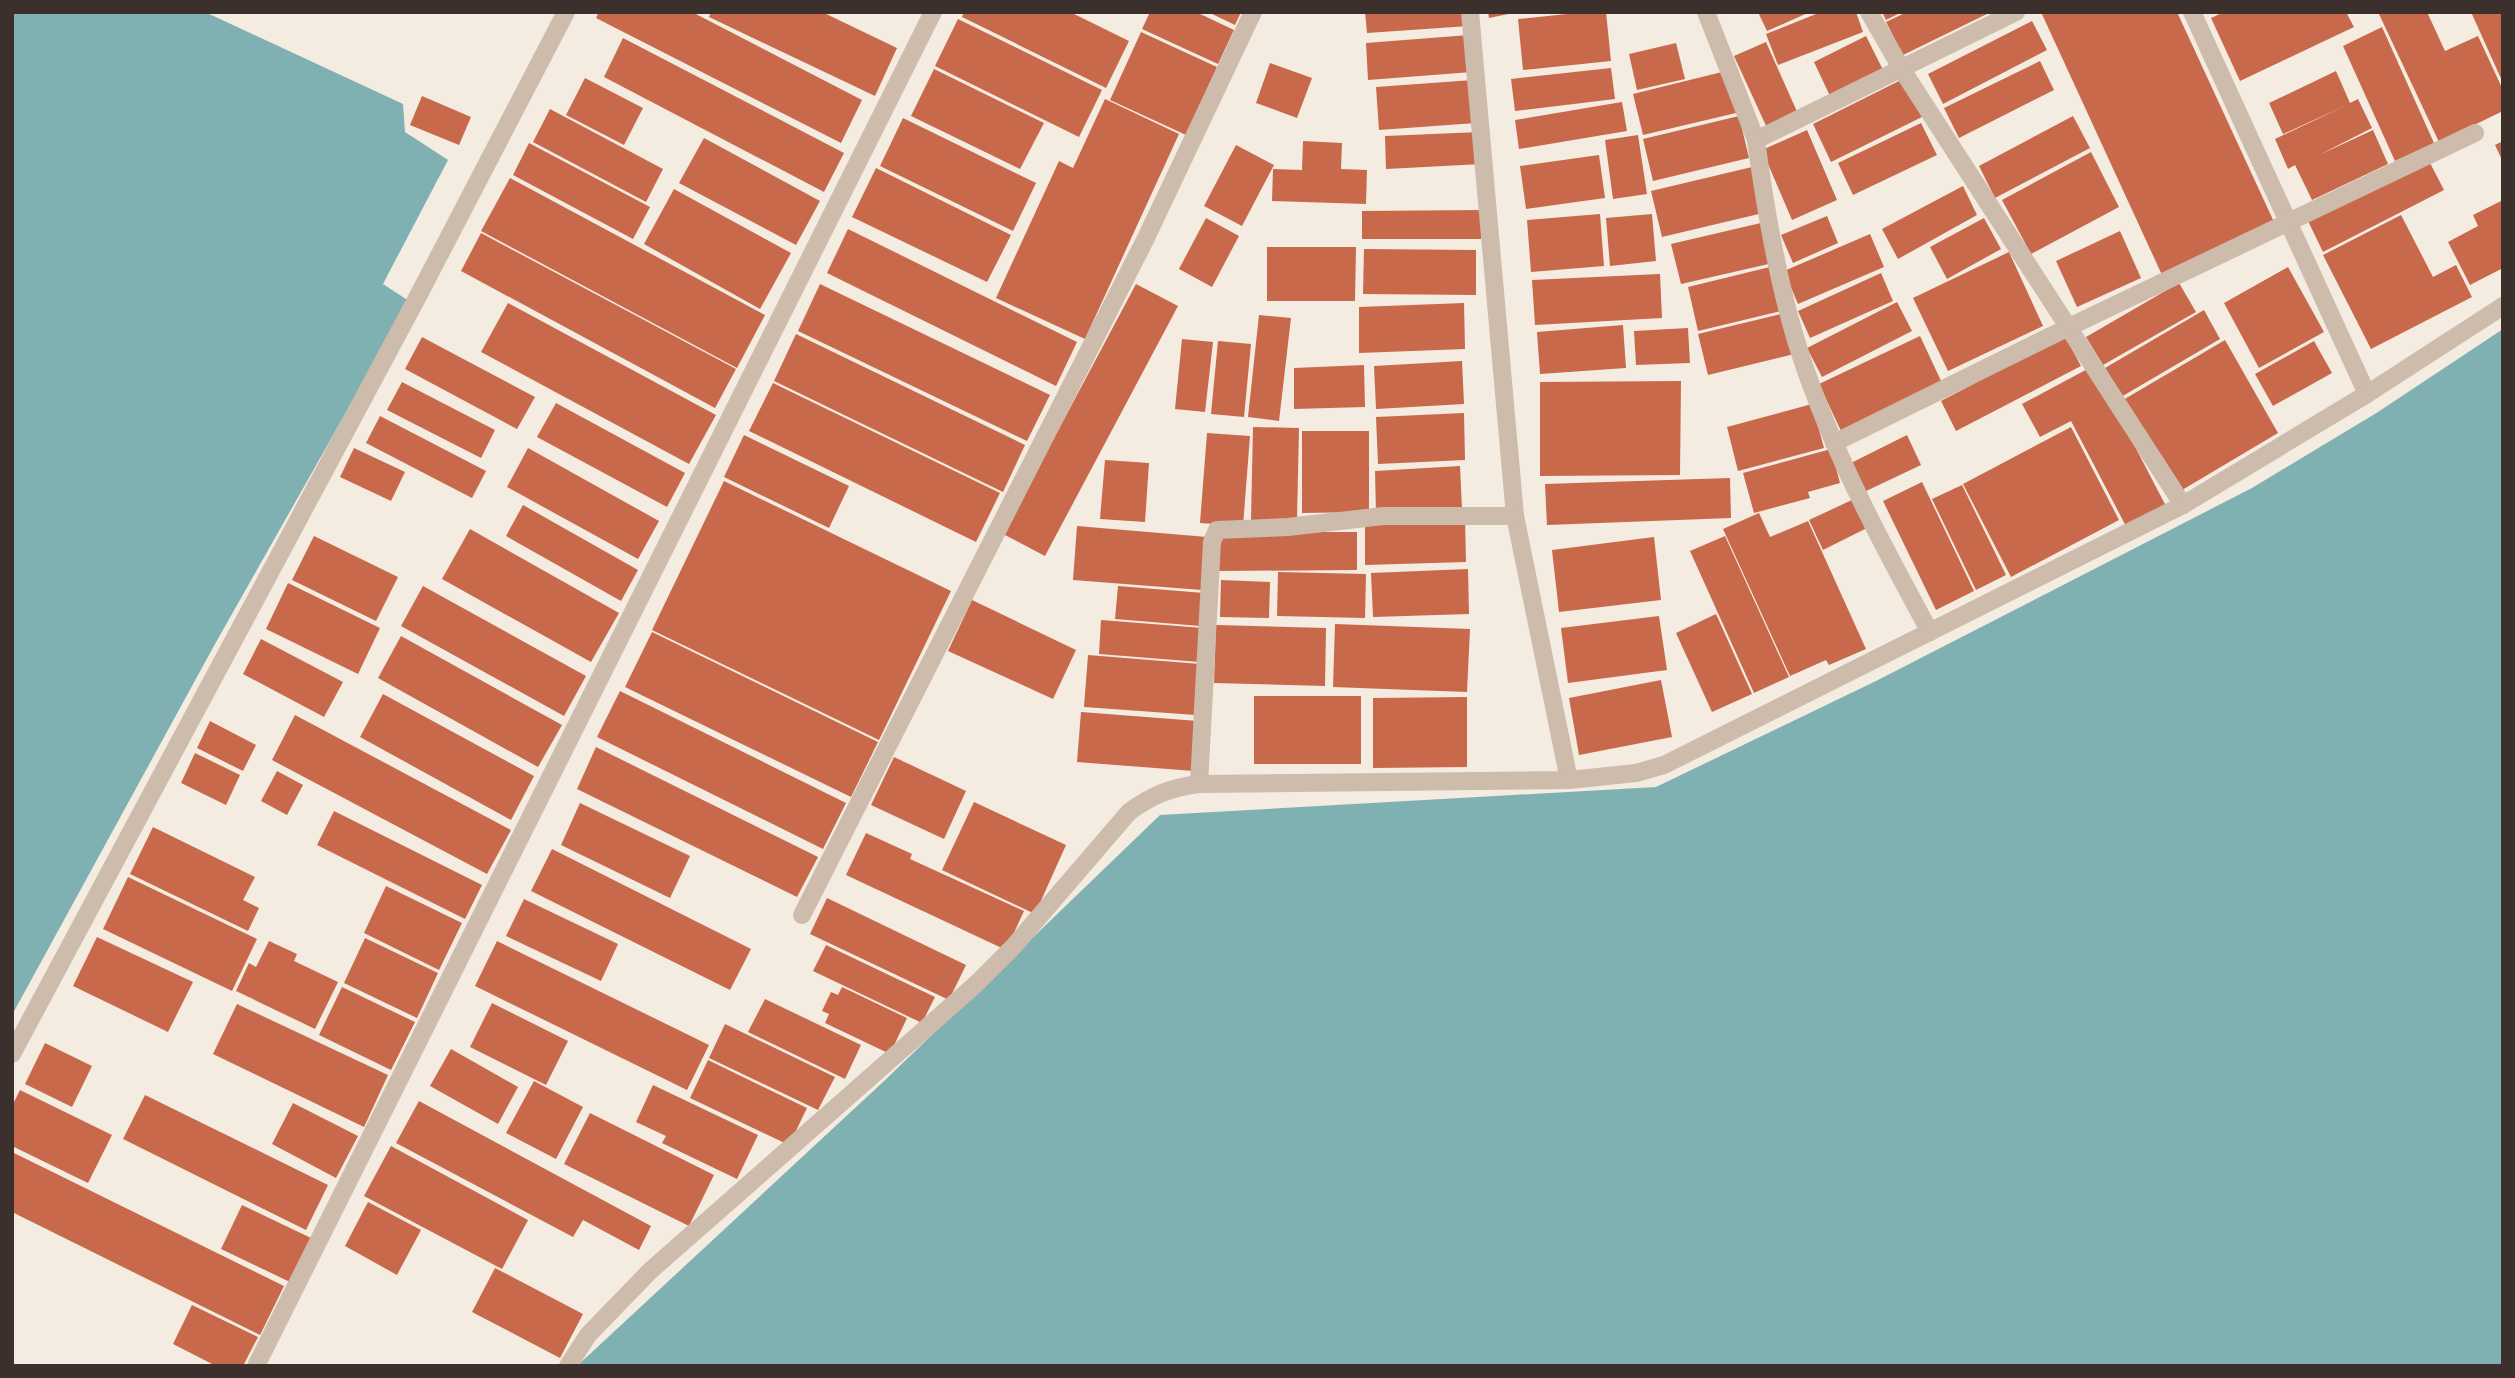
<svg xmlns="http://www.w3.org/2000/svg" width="2515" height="1378" font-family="'Titillium Web',sans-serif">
<rect width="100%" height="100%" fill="#f4ebe1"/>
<g fill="#7fb0b2">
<polygon points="12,12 205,12 403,104 405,132 448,160 383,284 409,301 215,644 12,1015"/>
<polygon points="2503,329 2503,1366 577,1366 882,1083 1160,815 1656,787 1876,681 2252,488 2378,412"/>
</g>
<g fill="#c8694b">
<polygon points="599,12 692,12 862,100 841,143 596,18"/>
<polygon points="711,12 822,12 897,48 875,96 709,17"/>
<polygon points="964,12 1070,12 1129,41 1106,88 962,17"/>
<polygon points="1150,12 1196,12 1234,30 1218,64 1142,29"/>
<polygon points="1208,12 1241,12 1235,25"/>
<polygon points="1365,12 1468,12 1469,26 1367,33"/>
<polygon points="1488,12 1513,12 1513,13 1489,18"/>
<polygon points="1586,12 1606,12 1611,61 1523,70 1518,19"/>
<polygon points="1758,12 1810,12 1767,31"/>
<polygon points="1821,12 1856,12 1863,32 1778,65 1766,34"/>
<polygon points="1882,12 1902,12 1886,20"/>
<polygon points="1907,12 1991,12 1903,55 1886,22"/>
<polygon points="2041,12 2177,12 2274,222 2162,275"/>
<polygon points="2224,12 2346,12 2354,27 2240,81 2211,18"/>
<polygon points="2381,12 2427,12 2445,51 2478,36 2503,90 2503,111 2439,142 2379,14"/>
<polygon points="2471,12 2503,12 2503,83"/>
<polygon points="958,19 1102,90 1079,137 935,66"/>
<polygon points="2032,21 2047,50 1943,104 1928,74"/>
<polygon points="2382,27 2434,143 2395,161 2343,46"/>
<polygon points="1141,32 1217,67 1186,135 1110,100"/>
<polygon points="1469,35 1472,72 1368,80 1366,43"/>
<polygon points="1866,36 1883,70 1830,96 1814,62"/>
<polygon points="623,38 844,153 824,192 604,77"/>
<polygon points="1766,42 1799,116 1768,130 1734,56"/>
<polygon points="1676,43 1685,79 1637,90 1629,54"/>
<polygon points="2040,61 2054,90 1959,138 1944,108"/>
<polygon points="1270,63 1312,78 1297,118 1256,103"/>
<polygon points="1611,68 1615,99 1515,111 1511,79"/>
<polygon points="934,69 1044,123 1020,169 911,116"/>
<polygon points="1726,71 1736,113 1643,135 1633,94"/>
<polygon points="2336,71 2350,103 2358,99 2372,128 2319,155 2373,130 2388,164 2312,200 2295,165 2288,169 2275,139 2347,105 2283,134 2269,103"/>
<polygon points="585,78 643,108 624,145 566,115"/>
<polygon points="1903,79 1922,117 1831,162 1813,124"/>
<polygon points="1473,80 1476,123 1379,130 1376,87"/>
<polygon points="422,96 471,117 459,145 410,125"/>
<polygon points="1105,99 1179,134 1085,339 996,298 1059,161 1073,168"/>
<polygon points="1622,102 1627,131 1519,149 1515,120"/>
<polygon points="550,109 663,169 646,202 533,142"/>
<polygon points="1739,116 1749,158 1653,181 1643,139"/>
<polygon points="2073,116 2090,148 1995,198 1979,166"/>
<polygon points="903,118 1036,183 1013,231 880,166"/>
<polygon points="1921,123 1937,155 1853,195 1838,163"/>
<polygon points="1807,130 1837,200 1792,220 1762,150"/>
<polygon points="1480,132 1482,164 1386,169 1385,136"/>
<polygon points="1638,135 1647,194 1613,199 1605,140"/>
<polygon points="704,138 820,201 796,245 679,183"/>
<polygon points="1303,141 1342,143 1341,169 1367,170 1366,204 1272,201 1273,169 1302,170"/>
<polygon points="2503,141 2503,162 2495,145"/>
<polygon points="529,143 650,207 633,239 513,175"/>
<polygon points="1236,145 1274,165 1242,226 1204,206"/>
<polygon points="2091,152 2119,207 2031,254 2002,200"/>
<polygon points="1599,155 1605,198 1526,209 1520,166"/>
<polygon points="2428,159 2444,190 2323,252 2308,221"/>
<polygon points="1752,167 1763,213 1662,237 1651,191"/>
<polygon points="876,168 1011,235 987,282 852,217"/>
<polygon points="510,178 765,315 737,368 481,231"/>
<polygon points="1963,186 1977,215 1898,259 1882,229"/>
<polygon points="674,189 791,253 760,309 644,244"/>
<polygon points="2503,200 2503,268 2470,285 2448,242 2478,226 2473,215"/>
<polygon points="1481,210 1481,239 1362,239 1362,211"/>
<polygon points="1600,214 1604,266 1531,272 1527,220"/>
<polygon points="1652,214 1656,261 1610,266 1606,218"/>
<polygon points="2401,215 2433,277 2456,265 2472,297 2371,349 2323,255"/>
<polygon points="1827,216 1838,243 1793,263 1781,235"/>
<polygon points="1206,218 1239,236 1212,287 1179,269"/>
<polygon points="1984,218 2001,249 1947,279 1930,247"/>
<polygon points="1765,222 1773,263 1681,284 1671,244"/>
<polygon points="848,229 1077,342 1056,386 827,273"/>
<polygon points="2120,231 2141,278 2077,307 2056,261"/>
<polygon points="481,233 736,369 715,408 461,271"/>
<polygon points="1870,234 1884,267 1798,304 1784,271"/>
<polygon points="1267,247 1356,247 1355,301 1267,301"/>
<polygon points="1364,249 1476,250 1476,295 1363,294"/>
<polygon points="2009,252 2043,326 1948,371 1913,298"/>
<polygon points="1774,266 1785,310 1698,331 1688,287"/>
<polygon points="2288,267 2324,332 2259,368 2224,303"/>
<polygon points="1881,273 1893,301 1810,338 1798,311"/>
<polygon points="1660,274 1662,318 1535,325 1532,280"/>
<polygon points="2179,283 2196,312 2103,365 2086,337"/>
<polygon points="820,284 1050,395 1027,441 798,331"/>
<polygon points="1136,284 1178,306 1045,556 1003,534"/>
<polygon points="1897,302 1912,331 1822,377 1807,348"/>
<polygon points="508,303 716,415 689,464 481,352"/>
<polygon points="1464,303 1465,349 1359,353 1359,307"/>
<polygon points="2204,310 2220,339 2121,397 2105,368"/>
<polygon points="1785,313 1794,354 1708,375 1698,334"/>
<polygon points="1259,315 1291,318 1279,421 1248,417"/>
<polygon points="1623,325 1626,368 1540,374 1537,332"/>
<polygon points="1688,328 1690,363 1636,365 1634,331"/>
<polygon points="796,334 1025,445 1003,492 774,381"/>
<polygon points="1920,336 1943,385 1842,433 1819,384"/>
<polygon points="2065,336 2081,366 1956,431 1941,401"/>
<polygon points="422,337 535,397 517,429 405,369"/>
<polygon points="1182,339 1213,342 1205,412 1175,409"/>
<polygon points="2225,340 2278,433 2177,493 2123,400"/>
<polygon points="1218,341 1251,344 1244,417 1211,414"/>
<polygon points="2314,341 2332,373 2273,406 2255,374"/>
<polygon points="1462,361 1464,404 1376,409 1374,366"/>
<polygon points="1364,365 1365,407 1294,409 1294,368"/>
<polygon points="2093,366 2168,510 2128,530 2071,421 2040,437 2022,404"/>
<polygon points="1681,381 1680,475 1540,476 1540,382"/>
<polygon points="402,382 495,430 481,458 387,410"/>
<polygon points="773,383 1000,493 976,542 749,431"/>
<polygon points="556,403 685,473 667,507 537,437"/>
<polygon points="1812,404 1824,448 1738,471 1727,427"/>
<polygon points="1464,413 1465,460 1378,464 1376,417"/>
<polygon points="380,416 486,471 472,498 366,443"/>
<polygon points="1253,427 1299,428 1297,520 1251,520"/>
<polygon points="2071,427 2119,520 2011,577 1963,484"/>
<polygon points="1302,431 1369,431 1369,512 1302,513"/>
<polygon points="1207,433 1250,436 1243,526 1200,523"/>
<polygon points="744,435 849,486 829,528 724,477"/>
<polygon points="1907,435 1921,465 1864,492 1851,463"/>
<polygon points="354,448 405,472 391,501 340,477"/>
<polygon points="528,448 659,521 638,559 507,487"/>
<polygon points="1831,449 1840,483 1808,492 1810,498 1754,513 1743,473"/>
<polygon points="1105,460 1149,463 1145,522 1100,519"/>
<polygon points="1460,466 1462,509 1376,513 1375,471"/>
<polygon points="1730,478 1731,518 1547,525 1545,484"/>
<polygon points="724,481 951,591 879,740 652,630"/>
<polygon points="1922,482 1974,591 1936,610 1883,501"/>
<polygon points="1962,485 2006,575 1976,590 1932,499"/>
<polygon points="1854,499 1867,528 1823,550 1809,520"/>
<polygon points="523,505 638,570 621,601 506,536"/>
<polygon points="1759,513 1770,537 1808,521 1866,649 1829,665 1826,660 1790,676 1723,529"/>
<polygon points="1465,518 1466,562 1365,565 1365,522"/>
<polygon points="1077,526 1207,537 1202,590 1073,580"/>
<polygon points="470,529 619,613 591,662 442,579"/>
<polygon points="1219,532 1357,532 1357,570 1219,571"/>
<polygon points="314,536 398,577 376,621 292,580"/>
<polygon points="1725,536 1789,677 1754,693 1690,551"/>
<polygon points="1654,537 1661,600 1559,612 1552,550"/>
<polygon points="1468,569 1469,614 1373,617 1371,573"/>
<polygon points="1278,572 1366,574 1365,618 1277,616"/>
<polygon points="1221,580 1270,582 1269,618 1220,617"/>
<polygon points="288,583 380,628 358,674 266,629"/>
<polygon points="423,586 586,676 564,716 401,626"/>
<polygon points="1118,586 1204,593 1200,626 1115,619"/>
<polygon points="972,600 1076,650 1053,699 948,651"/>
<polygon points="1716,614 1752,694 1712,712 1676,633"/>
<polygon points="1659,616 1667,670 1568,683 1561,628"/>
<polygon points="1101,620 1203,628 1200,662 1099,654"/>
<polygon points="1335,624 1470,629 1467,692 1333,687"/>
<polygon points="1216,625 1326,628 1325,686 1214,683"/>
<polygon points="652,632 878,742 851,797 625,687"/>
<polygon points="401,636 562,725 538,767 378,678"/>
<polygon points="261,639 343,682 324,717 243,674"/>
<polygon points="1088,655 1200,664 1196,715 1084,707"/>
<polygon points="1661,680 1672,737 1579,755 1569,698"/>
<polygon points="620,691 846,803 823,849 597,737"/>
<polygon points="383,694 534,776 511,820 360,737"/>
<rect x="1254" y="696" width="107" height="68"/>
<polygon points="1467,697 1467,767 1373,768 1373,698"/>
<polygon points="1081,712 1198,721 1194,771 1077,762"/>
<polygon points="295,715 511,830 487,874 272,760"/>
<polygon points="210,721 256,745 243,771 197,748"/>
<polygon points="596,747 818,857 797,897 577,789"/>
<polygon points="195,753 240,775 226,805 181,783"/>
<polygon points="894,757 966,791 944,839 871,805"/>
<polygon points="277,771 303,785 287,815 261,801"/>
<polygon points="974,802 1066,845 1035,914 942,870"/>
<polygon points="580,803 690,856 670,898 561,845"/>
<polygon points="334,811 482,885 465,919 317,845"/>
<polygon points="153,827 255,877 243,900 259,908 248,931 130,874"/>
<polygon points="866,833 912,854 910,859 1024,911 1006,950 846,875"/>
<polygon points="552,849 751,949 730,990 531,891"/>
<polygon points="128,877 257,939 232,991 103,929"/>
<polygon points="386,886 462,923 439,970 364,933"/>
<polygon points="827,898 966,965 949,1000 810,934"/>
<polygon points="524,899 618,944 601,981 506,936"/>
<polygon points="97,937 193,982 168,1032 73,986"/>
<polygon points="365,938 438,973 417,1018 344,983"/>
<polygon points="269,941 297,954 294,961 338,982 315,1029 236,991 249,963 256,967"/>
<polygon points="497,941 709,1045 687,1090 475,986"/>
<polygon points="826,945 935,997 922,1023 813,971"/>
<polygon points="342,987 415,1022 391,1070 319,1035"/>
<polygon points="842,987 907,1018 890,1054 825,1023 829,1014 822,1011 831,992 838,995"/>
<polygon points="765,999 861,1045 845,1079 748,1032"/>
<polygon points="492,1003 568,1041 546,1085 470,1047"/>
<polygon points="237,1004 388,1075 364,1127 213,1054"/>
<polygon points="725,1024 835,1077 818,1110 709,1058"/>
<polygon points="45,1043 92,1066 72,1107 25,1084"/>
<polygon points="451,1049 518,1087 498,1124 430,1086"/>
<polygon points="708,1060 807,1108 789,1145 690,1098"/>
<polygon points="534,1081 583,1107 556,1159 506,1133"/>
<polygon points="653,1085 758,1135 737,1179 662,1143 666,1136 636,1122"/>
<polygon points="20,1090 112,1135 88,1183 12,1146 12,1106"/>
<polygon points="145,1095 328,1185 306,1230 123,1139"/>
<polygon points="419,1101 651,1226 639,1250 583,1220 573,1237 396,1143"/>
<polygon points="293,1103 358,1136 336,1178 272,1144"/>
<polygon points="590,1113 714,1175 689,1226 564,1164"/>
<polygon points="391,1146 528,1220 502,1269 364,1196"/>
<polygon points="12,1152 284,1286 260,1335 12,1212"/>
<polygon points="368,1202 421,1230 397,1275 345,1246"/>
<polygon points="242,1205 311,1238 290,1282 221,1249"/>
<polygon points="495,1268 583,1314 560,1358 472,1312"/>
<polygon points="192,1305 258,1337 243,1366 216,1366 173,1344"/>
</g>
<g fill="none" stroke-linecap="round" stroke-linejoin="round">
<g stroke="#cdbbac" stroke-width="18">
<polyline points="1470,12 1515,516 1569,780"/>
<polyline points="1706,12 1756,140 2016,12"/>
<polyline points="1869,12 1901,68 2183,505"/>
<polyline points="2192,12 2367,394"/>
<path d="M 1756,140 C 1766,215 1780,297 1805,368 C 1837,460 1883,546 1930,632"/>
<polyline points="1834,443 2069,327 2475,133"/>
<polyline points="1199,784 1212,542 1217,530 1288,527 1383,516 1515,516"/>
<polyline points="802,915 1146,238 1253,12"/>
<polyline points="12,1054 416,300 566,12"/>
<polyline points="256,1366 933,12"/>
<path d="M 568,1366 L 588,1335 L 650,1271 L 975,985 L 1014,946 L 1129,812 C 1152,795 1170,788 1199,784 L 1569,780 L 1636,773 L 1664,765 L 2183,505 L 2367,394 L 2503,306"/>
</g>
</g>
<rect width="2515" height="1378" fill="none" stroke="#3b302b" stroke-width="28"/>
</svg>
